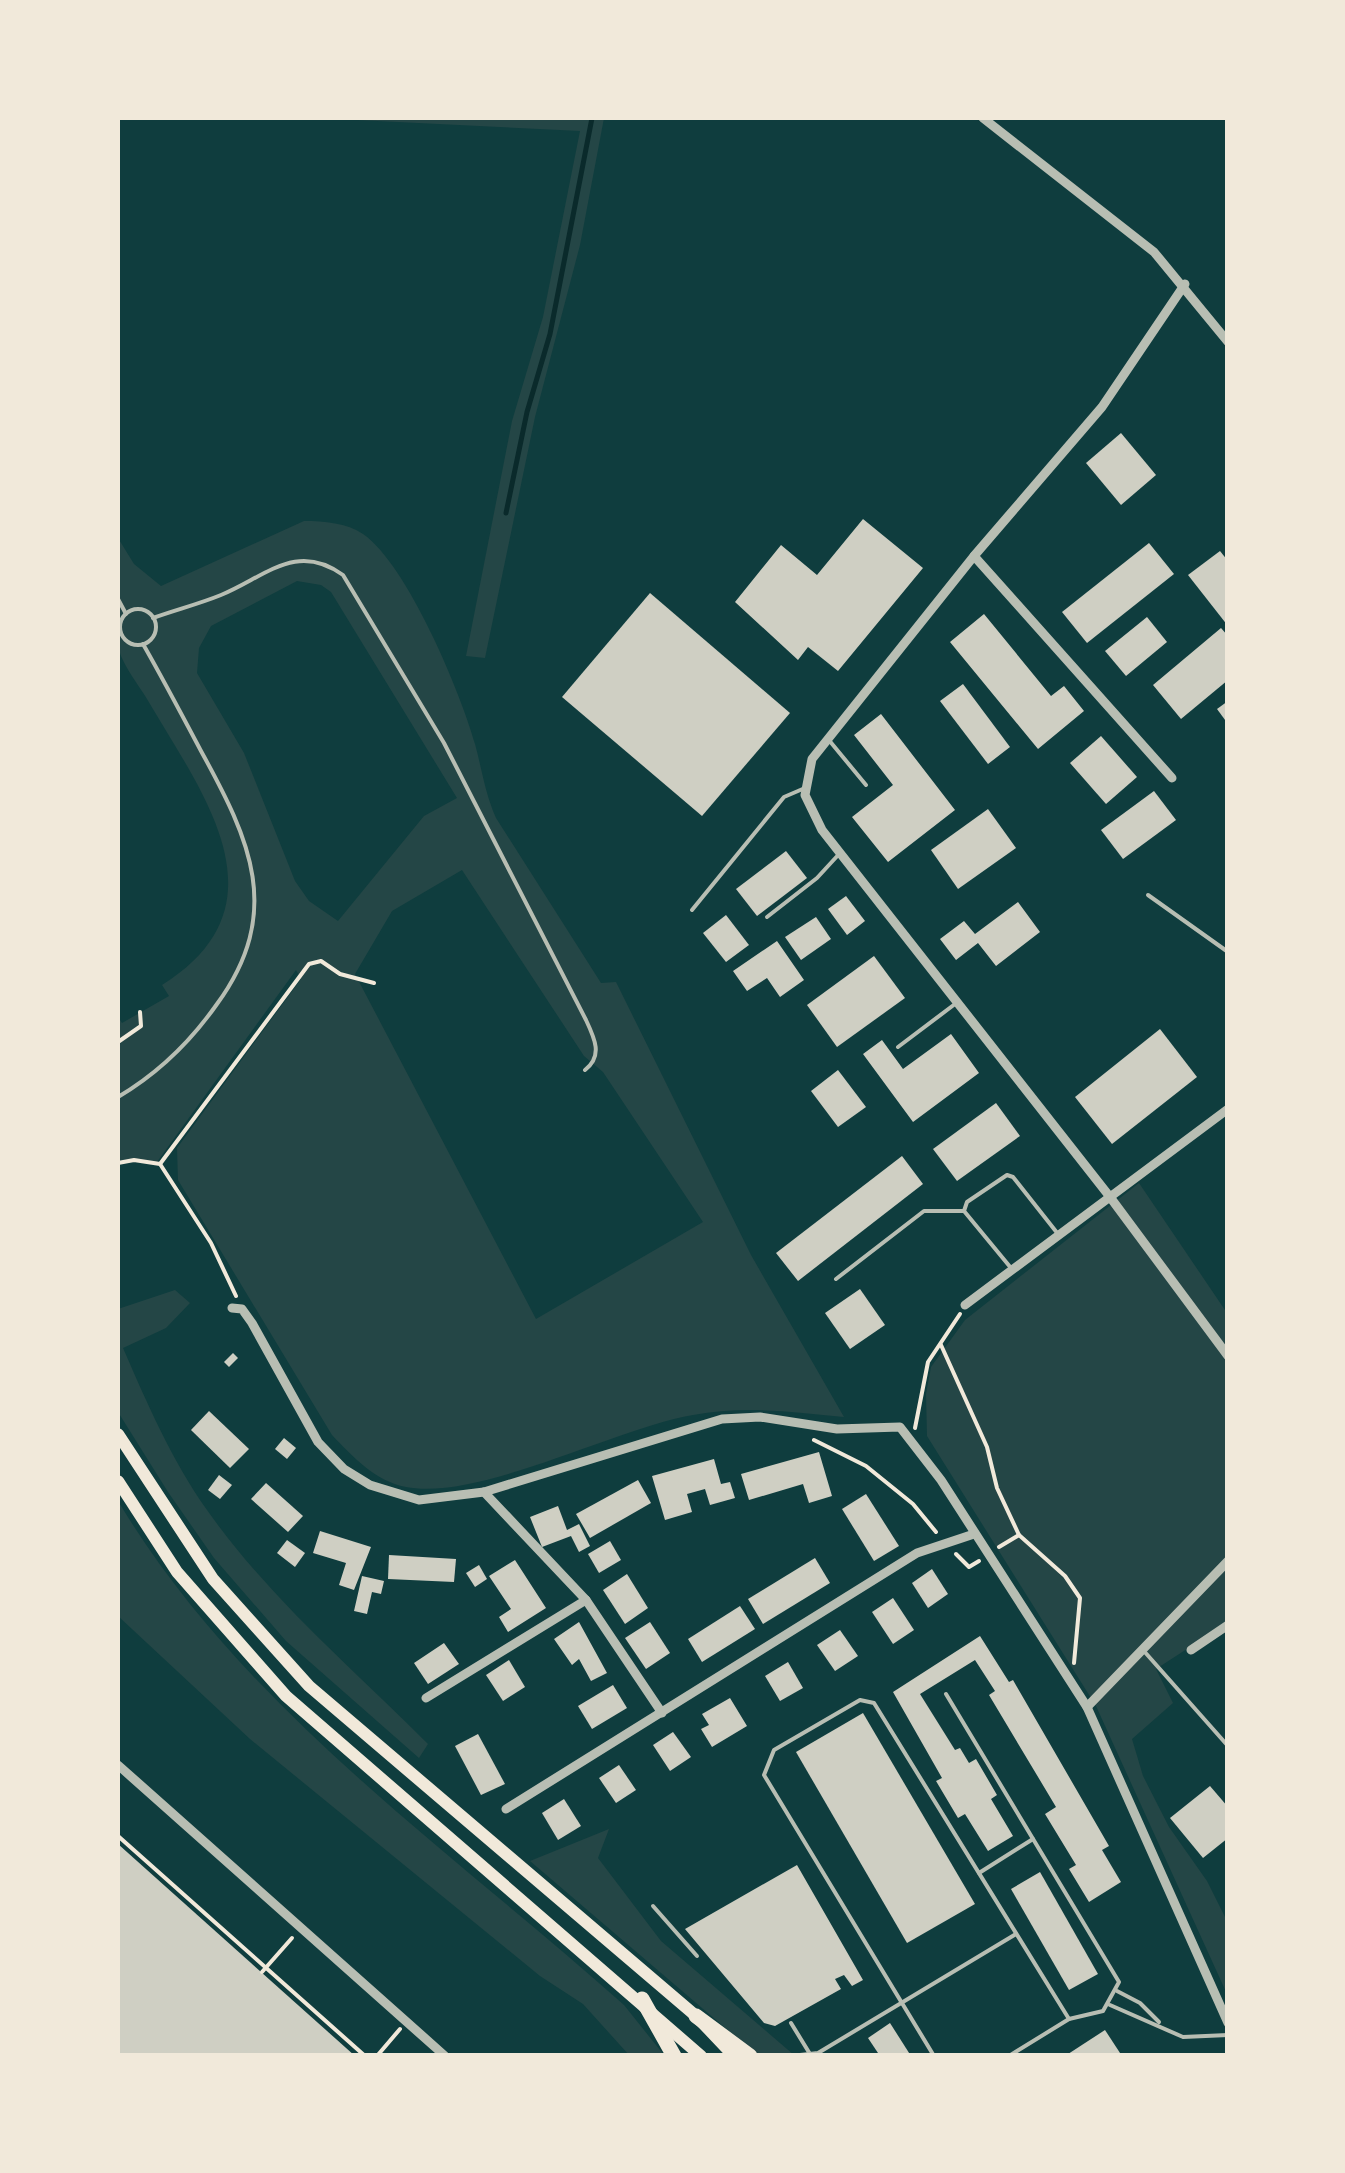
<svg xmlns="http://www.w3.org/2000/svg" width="1345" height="2173" font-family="'Source Sans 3',sans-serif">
<rect width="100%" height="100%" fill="#0f3d3e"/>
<g fill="#244646" fill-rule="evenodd">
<polygon points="316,118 604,118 580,245 535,417 485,658 466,656 512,421 543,317 580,131"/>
<path d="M 304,521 C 324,521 347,523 363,534 C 407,564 461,693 475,744 C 482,770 485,793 496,818 L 601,983 L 616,982 L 751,1255 L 844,1417 C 792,1412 744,1405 693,1415 C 616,1428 479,1501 406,1487 C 375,1481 353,1457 332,1435 L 178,1180 L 177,1148 L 301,979 L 296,970 L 157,1162 L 118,1163 L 118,1017 L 122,1023 L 169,996 L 162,985 C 291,904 201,792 147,699 C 138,684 121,663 118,646 C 111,613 118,572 118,538 L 134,564 L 161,586 ZM 297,581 L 321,585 L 331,592 L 457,798 L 424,816 L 338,921 L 309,901 L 295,881 L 244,753 L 197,673 L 199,648 L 211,626 ZM 462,870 L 584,1056 L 603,1072 L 703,1222 L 536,1319 L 355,974 L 392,911 Z"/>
<polygon points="1139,1183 1227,1313 1227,1623 1156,1669 1173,1703 1132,1739 1143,1776 1169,1827 1207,1881 1227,1921 1227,1994 1096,1706 927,1436 926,1394 931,1367 965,1320"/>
<path d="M 175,1290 L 190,1303 L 166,1328 L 123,1348 C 147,1403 172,1461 207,1510 C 269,1598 352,1668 428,1744 L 419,1758 L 286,1641 L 214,1558 L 168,1492 L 118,1412 L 118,1309 Z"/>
<path d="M 118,1501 C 242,1708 447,1847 624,2005 L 664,2055 L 629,2055 L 583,2004 L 540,1976 L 250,1739 L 118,1616 Z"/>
<polygon points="609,1829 598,1858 661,1941 794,2055 757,2055 530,1861"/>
</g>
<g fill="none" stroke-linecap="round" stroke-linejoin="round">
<polyline stroke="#0a2a2b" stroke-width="5" points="506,513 527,412 550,334 592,118"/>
</g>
<g fill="#cfcfc3">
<polygon points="1121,433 1156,475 1121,505 1086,463"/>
<polygon points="863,519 923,568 838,671 808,647 798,660 735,602 781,545 817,575"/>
<polygon points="1149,543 1174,574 1087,643 1062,612"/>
<polygon points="1220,551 1228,561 1228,626 1188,575"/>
<polygon points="650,593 790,713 702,816 562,697"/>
<polygon points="984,614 1051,696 1064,686 1084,711 1038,749 950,642"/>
<polygon points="1147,617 1167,642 1126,676 1105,651"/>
<polygon points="1221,628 1228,636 1228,680 1181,719 1153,685"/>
<polygon points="963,684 1010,747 988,764 940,701"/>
<polygon points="1228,701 1228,724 1217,709"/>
<polygon points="881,714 955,810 888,862 852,817 893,785 854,735"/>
<polygon points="1101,736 1137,777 1106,804 1070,763"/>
<polygon points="1154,791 1176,820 1123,859 1101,830"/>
<polygon points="988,809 1016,848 958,889 931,850"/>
<polygon points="786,851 807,878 757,916 736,889"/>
<polygon points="846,896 865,921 847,935 828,909"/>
<polygon points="1018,902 1040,932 996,966 978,943 956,960 940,939 964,921 975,934"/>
<polygon points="726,915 749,945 726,962 703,933"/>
<polygon points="816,917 831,939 801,960 785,937"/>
<polygon points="777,941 804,980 780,997 767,978 747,991 733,971"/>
<polygon points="874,956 905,998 837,1047 807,1005"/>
<polygon points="1160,1029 1197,1077 1112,1144 1075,1097"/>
<polygon points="951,1034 979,1073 913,1122 863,1054 882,1040 903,1069"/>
<polygon points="838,1070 866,1107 838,1127 811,1091"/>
<polygon points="996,1103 1020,1136 957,1181 933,1149"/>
<polygon points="902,1156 923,1184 798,1281 776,1253"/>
<polygon points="860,1289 885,1325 850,1349 825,1313"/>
<polygon points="233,1353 238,1358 229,1367 224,1362"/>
<polygon points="209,1411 249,1449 230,1468 191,1430"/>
<polygon points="284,1438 296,1448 287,1459 275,1449"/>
<polygon points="819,1452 832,1496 809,1503 803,1484 749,1500 741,1474"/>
<polygon points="714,1459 721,1484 730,1482 735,1498 710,1505 705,1489 687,1494 692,1512 665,1520 652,1476"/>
<polygon points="219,1475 232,1485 220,1499 208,1490"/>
<polygon points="638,1480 651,1503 590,1538 576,1514"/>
<polygon points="266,1483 303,1516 288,1532 251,1499"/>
<polygon points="866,1494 899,1546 874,1561 842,1509"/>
<polygon points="558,1506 567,1530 579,1524 590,1546 579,1552 571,1536 542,1547 530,1517"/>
<polygon points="320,1531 371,1547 354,1590 339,1585 346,1563 313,1553"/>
<polygon points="287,1540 305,1553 295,1567 277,1553"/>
<polygon points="610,1541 621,1560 599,1573 588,1554"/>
<polygon points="389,1555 456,1559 454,1582 388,1579"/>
<polygon points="815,1558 830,1583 763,1624 748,1599"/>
<polygon points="515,1560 546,1608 508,1632 499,1617 511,1609 489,1576"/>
<polygon points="479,1565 487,1579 475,1587 466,1573"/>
<polygon points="932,1569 948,1594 928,1608 912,1583"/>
<polygon points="627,1574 648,1608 625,1624 603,1590"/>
<polygon points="362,1576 384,1581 381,1594 372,1592 367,1614 354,1611"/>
<polygon points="893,1598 914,1630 893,1644 872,1612"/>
<polygon points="740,1606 755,1629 702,1662 688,1639"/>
<polygon points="579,1622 607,1673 591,1681 579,1659 572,1665 554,1639"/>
<polygon points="650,1622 670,1653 646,1669 625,1638"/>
<polygon points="840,1630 858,1656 835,1671 817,1645"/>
<polygon points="980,1636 1009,1682 1013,1680 1109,1846 1102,1850 1121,1882 1089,1902 1069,1869 1076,1865 1045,1814 1056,1807 989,1695 995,1691 975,1660 920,1694 955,1750 960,1748 969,1763 976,1759 997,1795 991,1799 1013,1836 988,1851 965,1814 958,1818 936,1781 942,1778 893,1692"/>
<polygon points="444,1643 459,1664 428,1684 414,1663"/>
<polygon points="509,1660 525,1687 503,1701 486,1675"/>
<polygon points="788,1662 803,1688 780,1701 765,1676"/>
<polygon points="613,1685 627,1708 592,1729 578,1706"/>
<polygon points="730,1698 747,1726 712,1747 701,1729 709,1725 702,1714"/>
<polygon points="863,1713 975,1904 907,1943 796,1752"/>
<polygon points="673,1732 691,1757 670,1771 653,1745"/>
<polygon points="478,1734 505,1784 481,1795 455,1746"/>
<polygon points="619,1765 636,1790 616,1803 599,1778"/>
<polygon points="1210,1786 1228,1807 1228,1838 1203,1858 1170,1818"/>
<polygon points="564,1799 581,1826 558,1840 542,1813"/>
<polygon points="118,1844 355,2056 118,2056"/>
<polygon points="797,1865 863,1980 852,1986 844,1975 835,1979 841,1989 775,2026 764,2023 685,1929"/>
<polygon points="1040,1872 1098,1974 1069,1990 1011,1889"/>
<polygon points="890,2023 911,2056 880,2056 868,2038"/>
<polygon points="1105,2030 1122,2056 1065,2056"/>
</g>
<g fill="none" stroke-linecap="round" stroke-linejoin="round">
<g stroke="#f1e9da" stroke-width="4">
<polyline points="118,1042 141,1026 140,1012"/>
<polyline points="118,1163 134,1160 160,1164 211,1243 236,1296"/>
<polyline points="160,1164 309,964 321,961 340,974 374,983"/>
<polyline points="941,1345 987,1447 997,1488 1019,1535 1065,1576 1080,1598 1074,1663"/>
<polyline points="915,1428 928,1362 960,1314"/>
<polyline points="814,1440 866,1466 913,1504 936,1532"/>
<polyline points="999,1547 1019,1535"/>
<polyline points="956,1554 969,1567 979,1561"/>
<polyline points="118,1836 365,2056"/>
<polyline points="262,1972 292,1938"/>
<polyline points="377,2056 400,2029"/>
</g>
<g stroke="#b8beb3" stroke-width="4">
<polyline points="118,599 126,614"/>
<circle cx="138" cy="627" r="18"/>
<path d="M 153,618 C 175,610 199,604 221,595 C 265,577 296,541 343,575 L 444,743 L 586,1020 C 595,1039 603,1056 585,1070"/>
<polyline points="828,739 866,785"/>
<polyline points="1148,895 1228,952"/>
<polyline points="692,910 784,797 805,788"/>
<polyline points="767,917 817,878 840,853"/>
<polyline points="898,1047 955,1004"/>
<path d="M 118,1097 C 157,1074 191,1041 217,1004 C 284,912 250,840 201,751 C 182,715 163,679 143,644"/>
<polyline points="1011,1268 964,1211 967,1202 1007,1175 1013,1177 1058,1234"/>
<polyline points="836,1279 924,1211 964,1211"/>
<polyline points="1143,1650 1228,1746"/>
<polyline points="946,1694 1119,1982 1103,2011 1069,2019 1009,2056"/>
<polyline points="979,1873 1033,1839"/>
<polyline points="653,1906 697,1956"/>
<polyline points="1117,1991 1140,2003 1159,2022"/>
<polyline points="1110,2005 1183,2037 1228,2035"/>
<polyline points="791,2023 810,2054"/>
<polyline points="791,2056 818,2053 1016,1934"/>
<polyline points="934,2056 764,1775 774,1750 860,1700 874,1703 1069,2019"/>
</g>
<g stroke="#b8beb3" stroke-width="9">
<polyline points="983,118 1154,252 1228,342"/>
<polyline points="1185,284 1102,407 974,556 812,759 805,795 822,830 1110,1197 1228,1356"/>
<polyline points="974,556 1172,778"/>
<polyline points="965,1305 1228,1109"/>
<polyline points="232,1308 242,1309 252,1323 318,1442 344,1469 370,1485 419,1500 484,1492 722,1419 760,1417 837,1429 900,1427 941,1480 1087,1707 1228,2023"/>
<polyline points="484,1492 586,1600 662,1713"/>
<polyline points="1191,1650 1228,1625"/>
<polyline points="426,1698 586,1600"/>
<polyline points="1087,1707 1228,1561"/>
<polyline points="118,1765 445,2056"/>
<polyline points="506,1809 917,1553 974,1534"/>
</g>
<g stroke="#f1e9da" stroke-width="12">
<polyline points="118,1434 213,1579 309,1686 696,2016 734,2056"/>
<polyline points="118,1481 177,1572 286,1696 701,2056"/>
</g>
<g stroke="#f1e9da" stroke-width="15">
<polyline points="642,1999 674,2056"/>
<polyline points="696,2016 750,2056"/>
</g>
</g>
<rect width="1345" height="2173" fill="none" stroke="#f1e9da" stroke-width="240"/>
</svg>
